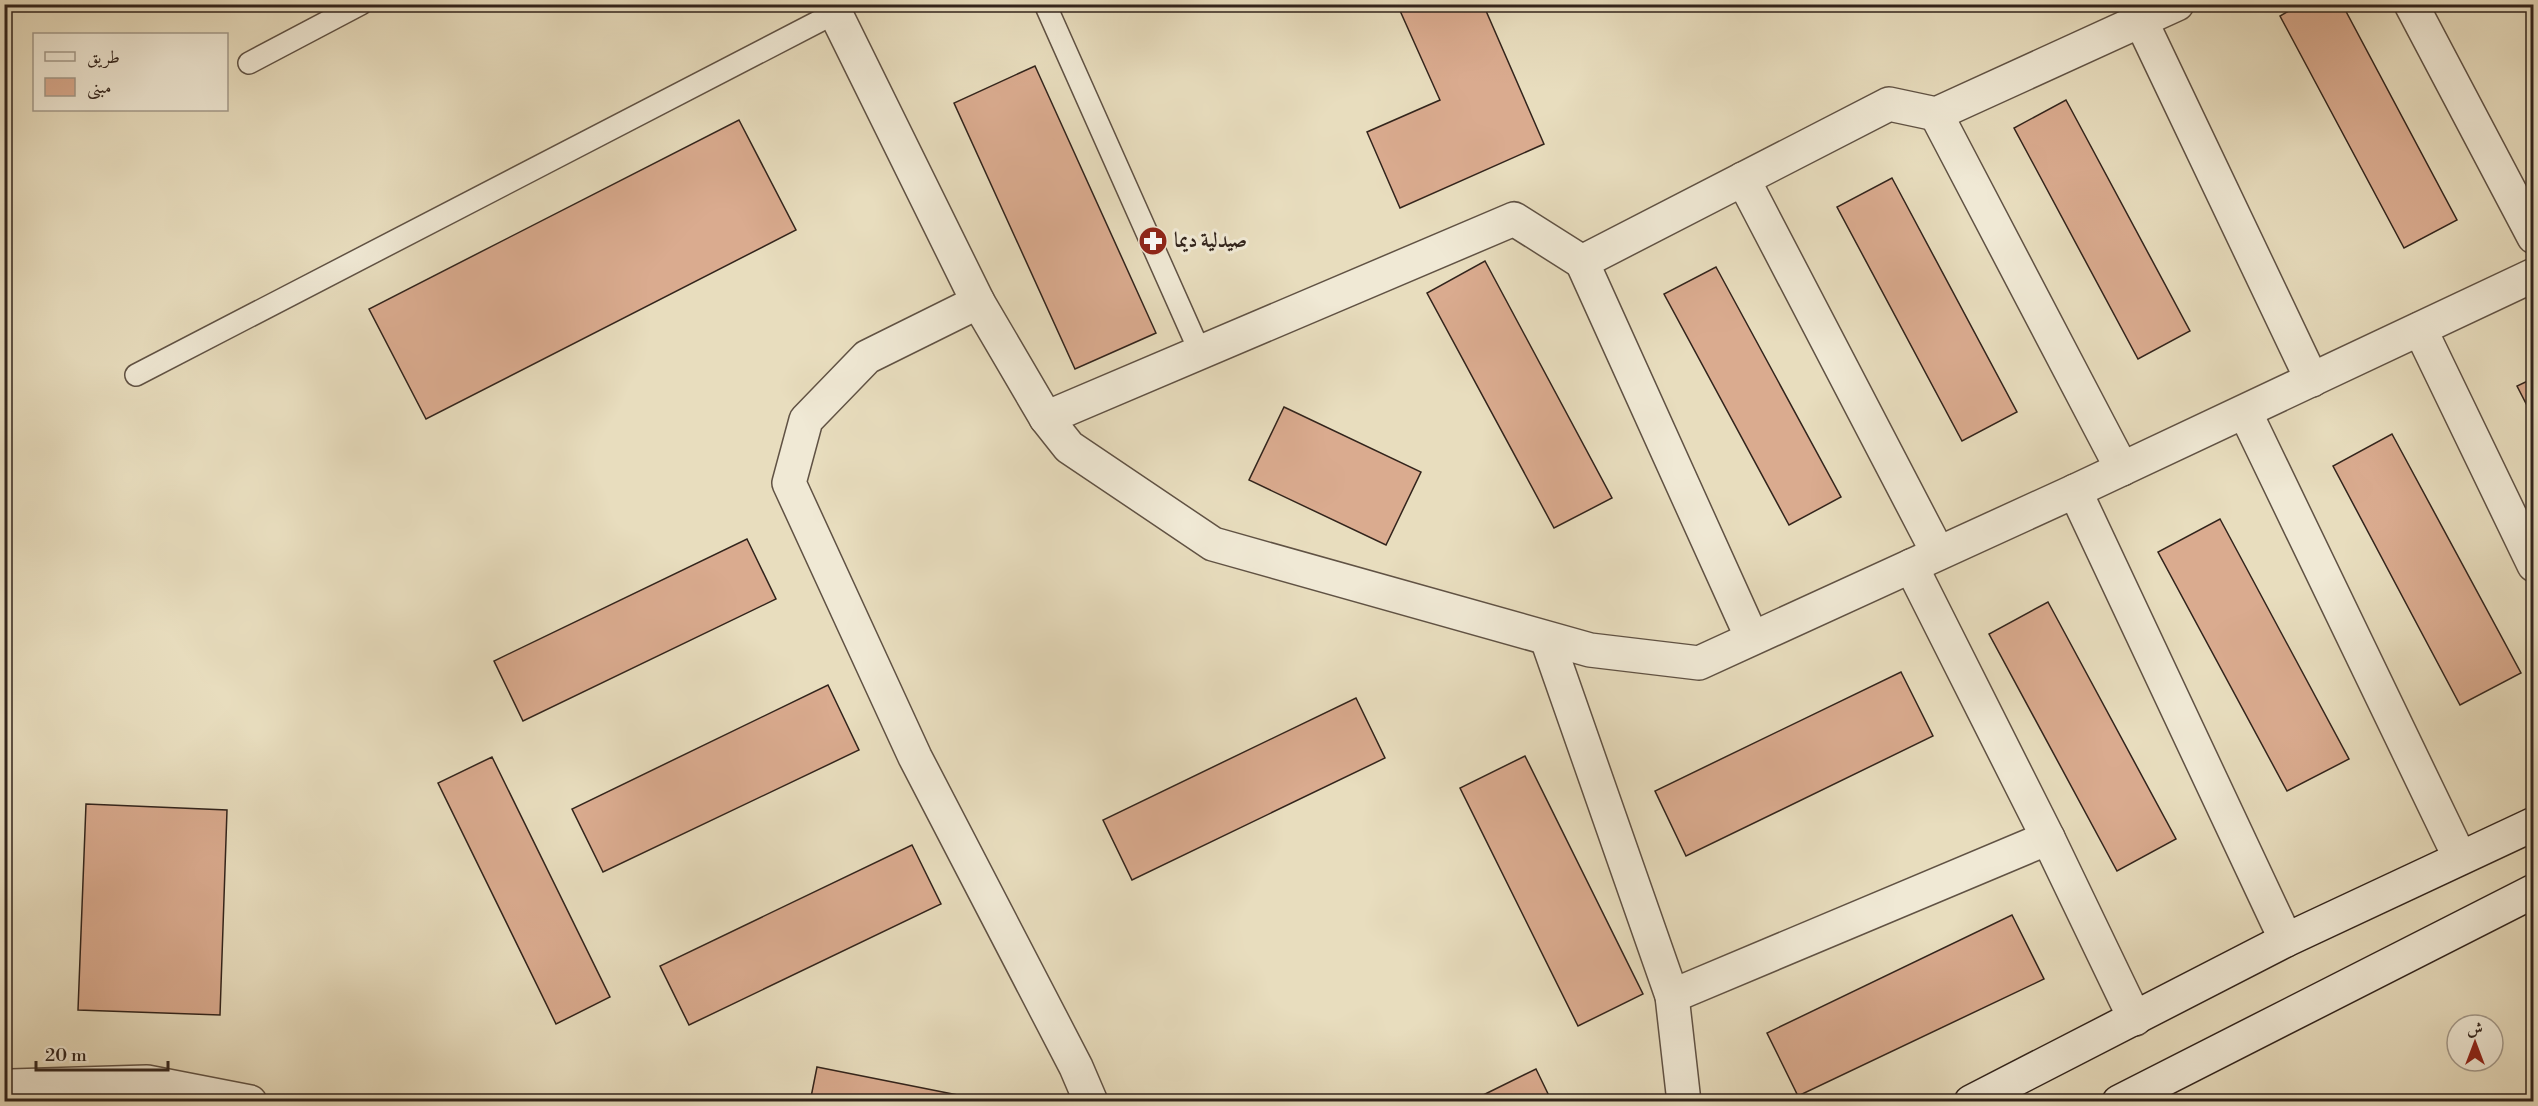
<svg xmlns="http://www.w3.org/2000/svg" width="2538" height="1106" font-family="'Libre Bodoni',Amiri,serif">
<rect width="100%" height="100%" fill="#e8ddbe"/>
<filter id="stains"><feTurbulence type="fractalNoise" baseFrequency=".00333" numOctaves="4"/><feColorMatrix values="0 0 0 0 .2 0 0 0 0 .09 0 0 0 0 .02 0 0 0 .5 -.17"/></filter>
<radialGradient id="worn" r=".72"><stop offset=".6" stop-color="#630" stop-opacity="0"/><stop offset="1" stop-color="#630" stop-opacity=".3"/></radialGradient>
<g fill="#daab8f" stroke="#32241c" stroke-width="1.5">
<polygon points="1397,4 1483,4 1544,144 1400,208 1367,132 1440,100"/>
<polygon points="2301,4 2342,4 2457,220 2404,248 2280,16"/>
<polygon points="1035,66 1156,333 1075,369 954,103"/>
<polygon points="2066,100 2190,331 2138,359 2014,128"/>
<polygon points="739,120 796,230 426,419 369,309"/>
<polygon points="1892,178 2017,412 1962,441 1837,207"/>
<polygon points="1485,261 1612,498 1554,528 1427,293"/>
<polygon points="1716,267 1841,497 1789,525 1664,294"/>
<polygon points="2534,378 2534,419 2517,386"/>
<polygon points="1284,407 1421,472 1386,545 1249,480"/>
<polygon points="2392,434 2521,673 2460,705 2333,466"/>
<polygon points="2220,519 2349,759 2287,791 2158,552"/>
<polygon points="747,539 776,599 523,721 494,661"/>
<polygon points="2048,602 2176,839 2117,871 1989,634"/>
<polygon points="1901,672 1933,736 1686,856 1655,791"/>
<polygon points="828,685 859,750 603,872 572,809"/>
<polygon points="1356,698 1385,758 1132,880 1103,820"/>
<polygon points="1525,756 1643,994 1578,1026 1460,788"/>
<polygon points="492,757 610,997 556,1024 438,783"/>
<polygon points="86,804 227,810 220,1015 78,1010"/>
<polygon points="912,845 941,904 689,1025 660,966"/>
<polygon points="2012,915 2044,979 1798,1096 1767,1033"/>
<polygon points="817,1067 993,1102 810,1102"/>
<polygon points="1536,1069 1552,1102 1469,1102"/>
</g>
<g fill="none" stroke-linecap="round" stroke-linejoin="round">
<g stroke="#605244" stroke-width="24">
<g id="lane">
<polyline points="1045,4 1200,352"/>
<polyline points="249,63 361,4"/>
<polyline points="136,375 835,13"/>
</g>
</g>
<g stroke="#605244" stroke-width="36">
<g id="street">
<polyline points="831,4 978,302 1046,418 1069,447 1213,544 1590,650 1699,663 2075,491 2534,275"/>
<polyline points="2411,4 2534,237"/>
<polyline points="2141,21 2312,380"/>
<polyline points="1936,114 2122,469"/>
<polyline points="1743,179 1938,553"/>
<polyline points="1582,262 1752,638"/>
<polyline points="978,302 867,357 806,420 789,483 915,757 1076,1067 1091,1102"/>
<polyline points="2420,329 2534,565"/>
<polyline points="2245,412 2460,858"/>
<polyline points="1046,418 1514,219 1582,262 1889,104 1936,114 2177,4"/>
<polyline points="2075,491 2286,940"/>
<polyline points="1911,566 2048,838 2135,1019"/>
<polyline points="1547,639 1672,996 1684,1102"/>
<polyline points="1672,996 2048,838"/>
<polyline points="11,1086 147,1082 250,1102"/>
</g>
</g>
<g stroke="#32241c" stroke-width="36">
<g id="secondary">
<polyline points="1971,1102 2286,940 2534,824"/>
<polyline points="2119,1102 2534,891"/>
</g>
</g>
<use href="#lane" stroke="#f0e9d5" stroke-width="21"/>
<use href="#street" stroke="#f0e9d5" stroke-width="33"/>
<use href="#secondary" stroke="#f0e9d5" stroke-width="33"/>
</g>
<defs>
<g id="pharmacy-disc" transform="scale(1.5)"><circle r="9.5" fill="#8f2418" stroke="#f0e9d5"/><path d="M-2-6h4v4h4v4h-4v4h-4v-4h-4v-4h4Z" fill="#fff"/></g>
</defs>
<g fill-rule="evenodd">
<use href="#pharmacy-disc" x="1153" y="241"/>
</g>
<g text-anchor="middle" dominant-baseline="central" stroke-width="6" stroke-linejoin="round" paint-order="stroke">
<g font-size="21" font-weight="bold" fill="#32241c" stroke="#f0e9d5" text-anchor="start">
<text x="1174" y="241">صيدلية ديما</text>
</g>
</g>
<rect width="2538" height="1106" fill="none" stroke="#e8ddbe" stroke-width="24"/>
<rect x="6" y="6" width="2526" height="1094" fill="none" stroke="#32241c" stroke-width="3"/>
<rect x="12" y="12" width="2514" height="1082" fill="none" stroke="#32241c" stroke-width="1.5"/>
<rect x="33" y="33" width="195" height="78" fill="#f0e9d5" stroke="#a49a8b" stroke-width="1.5"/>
<rect x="45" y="52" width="30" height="9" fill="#f0e9d5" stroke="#a49a8b" stroke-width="1.5"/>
<text x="87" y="63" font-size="18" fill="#32241c">طريق</text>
<rect x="45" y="78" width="30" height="18" fill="#daab8f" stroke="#a49a8b" stroke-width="1.5"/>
<text x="87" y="93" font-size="18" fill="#32241c">مبنى</text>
<g transform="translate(2475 1043)"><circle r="28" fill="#f0e9d5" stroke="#a49a8b" stroke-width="1.5"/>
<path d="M0-4.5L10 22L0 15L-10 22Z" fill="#8f2418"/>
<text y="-9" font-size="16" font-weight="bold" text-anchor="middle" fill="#32241c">ش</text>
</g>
<path d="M36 1061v9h132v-9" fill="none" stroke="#32241c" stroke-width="3"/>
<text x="45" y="1061" font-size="18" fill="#32241c" stroke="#f0e9d5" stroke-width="4.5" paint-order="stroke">20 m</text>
<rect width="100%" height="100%" filter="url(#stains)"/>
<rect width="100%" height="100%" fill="url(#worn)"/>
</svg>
